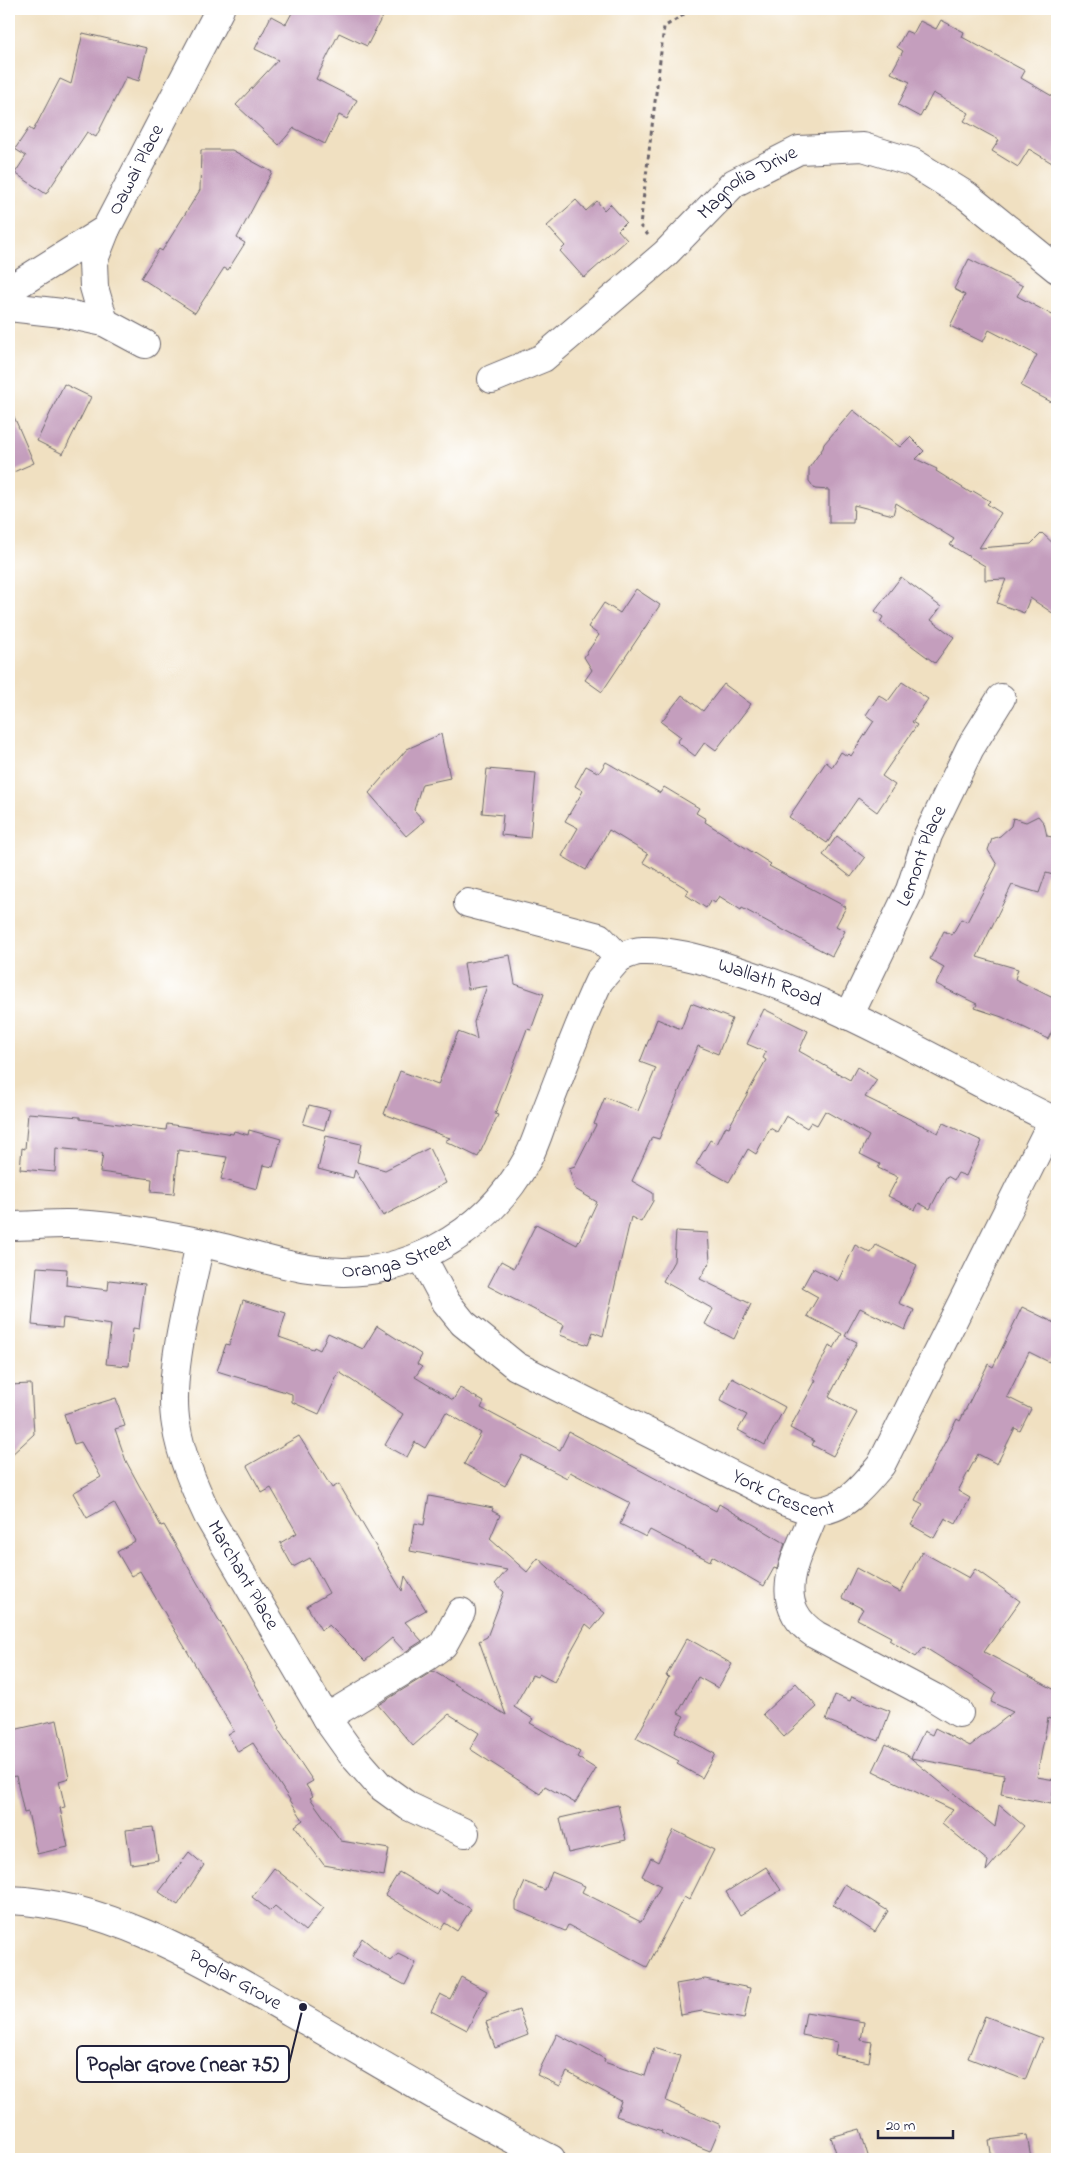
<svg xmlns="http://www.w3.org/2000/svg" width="1066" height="2168" font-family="'Indie Flower',sans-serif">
<rect width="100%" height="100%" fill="#fff"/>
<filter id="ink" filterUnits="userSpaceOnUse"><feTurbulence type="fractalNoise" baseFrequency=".02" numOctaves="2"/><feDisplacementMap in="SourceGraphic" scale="10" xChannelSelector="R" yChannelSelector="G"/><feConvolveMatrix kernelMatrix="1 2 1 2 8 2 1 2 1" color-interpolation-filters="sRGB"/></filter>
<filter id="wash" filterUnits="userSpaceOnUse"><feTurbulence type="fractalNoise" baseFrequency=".0096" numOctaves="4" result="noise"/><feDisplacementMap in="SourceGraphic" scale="20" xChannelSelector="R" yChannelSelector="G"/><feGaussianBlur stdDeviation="1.12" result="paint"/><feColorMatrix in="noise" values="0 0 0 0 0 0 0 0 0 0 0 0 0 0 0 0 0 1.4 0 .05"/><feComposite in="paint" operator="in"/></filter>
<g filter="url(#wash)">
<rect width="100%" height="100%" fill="#f0e0c1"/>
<g id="blocks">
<g fill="#c49ebd">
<polygon points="294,9 365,9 382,17 367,46 339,33 316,79 357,100 347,119 339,115 325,144 294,128 279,145 236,105 278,60 255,49 271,16 286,24"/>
<polygon points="941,20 964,32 962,37 1025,71 1021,78 1057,99 1057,166 1029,149 1018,167 992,151 999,140 964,121 969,113 933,93 920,117 898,105 910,82 891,73 903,51 897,47 906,31 913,34 920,21 936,29"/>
<polygon points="83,33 147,48 139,81 126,77 96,137 87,132 46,194 15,173 26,156 15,149 29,128 33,131 60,79 71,84"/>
<polygon points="201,150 232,150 272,172 237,238 245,243 228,270 224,268 195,313 141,278 159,249 162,251 200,190"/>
<polygon points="576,200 586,211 597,201 604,210 610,204 626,222 618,230 627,240 584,278 560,251 565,246 547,226"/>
<polygon points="969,259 1023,286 1017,296 1056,317 1057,315 1057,405 1021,386 1037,355 989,330 983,342 950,326 965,295 954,289"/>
<polygon points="64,384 91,397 63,454 37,441"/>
<polygon points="9,405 34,463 9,474"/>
<polygon points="853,410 900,447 910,437 924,451 916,459 937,469 936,471 971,493 973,491 990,501 987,504 1001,513 979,548 1031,544 1042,533 1057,547 1057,616 1030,598 1024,613 997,603 1006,579 985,580 985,566 950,545 954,539 896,503 893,515 854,505 853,523 829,523 829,490 815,489 809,481 809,468 823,448 824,444"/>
<polygon points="901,577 941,607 931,620 954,637 935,663 880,622 883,617 875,611"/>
<polygon points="636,589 660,605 602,692 585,680 592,670 584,657 599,635 588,627 604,603 620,613"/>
<polygon points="902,682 928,699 912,722 917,725 882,776 895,785 877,812 858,798 827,843 789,817 826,762 832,767 841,752 847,756 849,754 851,756 874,721 866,715 879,695 888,701"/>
<polygon points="724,684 751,704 716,750 705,742 695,756 677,742 681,737 661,722 682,695 703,711"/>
<polygon points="441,734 450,778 422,784 414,810 424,821 406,836 369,793 407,749"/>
<polygon points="606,762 660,793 664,787 699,808 696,813 706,819 705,822 771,864 769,866 846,907 836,926 845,931 832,956 742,908 741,910 719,896 715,903 711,900 706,908 686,895 689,890 643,862 648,854 609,830 586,870 562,856 578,828 565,821 583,791 575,786 586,766 599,773"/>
<polygon points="487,769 536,773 530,838 501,835 503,815 482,813"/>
<polygon points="1038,816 1044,823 1047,836 1057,838 1057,876 1046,873 1039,893 1012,885 977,957 1018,969 1015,979 1057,1000 1057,1021 1048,1039 1002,1017 975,1008 977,1004 936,984 944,967 930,959 944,931 952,935 961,919 967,922 997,865 988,850 992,839 1000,836 1011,826 1013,818 1026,822"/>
<polygon points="837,836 865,858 851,877 823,855"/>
<polygon points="510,955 515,984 544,994 531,1030 527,1029 495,1114 498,1115 478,1157 445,1141 450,1138 384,1114 400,1071 438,1085 458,1032 477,1039 474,1022 487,986 468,989 464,963"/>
<polygon points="691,1003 732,1019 718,1054 698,1046 659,1139 652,1137 632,1181 653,1193 653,1201 641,1222 631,1217 603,1336 593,1332 588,1345 560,1335 564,1325 488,1286 501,1261 514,1268 536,1224 577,1245 597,1202 575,1189 569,1168 575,1166 596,1125 594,1124 605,1097 638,1111 656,1068 640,1062 657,1019 681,1029"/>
<polygon points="764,1009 808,1031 799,1051 850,1080 857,1067 877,1080 865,1097 938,1133 943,1123 982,1141 966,1176 958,1173 954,1180 947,1176 930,1209 919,1203 915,1210 888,1196 898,1177 878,1168 880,1164 860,1154 869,1136 825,1111 817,1125 811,1122 807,1128 786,1116 777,1132 770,1128 756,1154 748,1149 729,1182 696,1164 710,1140 717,1144 726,1126 729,1127 766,1060 763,1058 766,1052 747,1044"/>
<polygon points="309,1105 330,1110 324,1130 303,1124"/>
<polygon points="28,1113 80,1117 80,1119 166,1130 167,1124 233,1134 234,1131 248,1135 249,1130 281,1139 273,1167 263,1165 257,1189 221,1179 227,1157 178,1150 174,1194 151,1192 152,1179 100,1172 103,1153 56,1148 55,1172 20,1169 22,1148 25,1149"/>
<polygon points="326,1136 361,1144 357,1162 385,1170 429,1148 446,1183 383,1216 355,1170 353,1178 318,1169"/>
<polygon points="676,1231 708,1233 710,1261 700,1279 751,1304 734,1339 705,1324 713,1309 663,1281 674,1261"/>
<polygon points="855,1245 871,1253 876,1245 917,1265 899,1303 914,1310 905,1330 860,1308 845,1336 857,1342 829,1397 857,1413 833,1456 812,1445 814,1441 790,1428 816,1380 813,1378 829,1346 834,1348 842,1334 807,1316 818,1297 802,1288 813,1268 838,1281"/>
<polygon points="37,1267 67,1269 66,1285 108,1290 109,1280 145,1284 139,1329 133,1328 129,1366 106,1364 111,1325 63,1318 62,1328 32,1325"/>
<polygon points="243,1300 286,1313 279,1337 313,1349 314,1347 320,1350 328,1333 363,1349 377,1326 422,1355 417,1364 422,1367 415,1377 453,1400 460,1388 484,1402 481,1408 560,1450 569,1432 716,1511 719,1504 785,1543 777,1569 774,1568 764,1586 712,1556 710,1561 650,1530 646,1537 620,1524 630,1503 570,1472 567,1478 522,1455 505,1486 464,1464 481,1433 446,1412 425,1448 415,1442 407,1457 385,1445 403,1414 339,1372 319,1414 292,1402 292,1394 217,1371 226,1344 229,1345"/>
<polygon points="1022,1307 1057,1324 1057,1346 1049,1362 1029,1352 1007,1397 1031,1409 1020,1431 1015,1428 997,1464 978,1454 958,1491 970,1498 956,1524 945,1518 934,1538 911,1525 923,1504 915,1500 957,1419 960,1421 988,1364 993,1367"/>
<polygon points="732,1378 785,1407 765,1445 738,1430 747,1415 720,1401"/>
<polygon points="31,1384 34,1434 9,1457 9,1385"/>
<polygon points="116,1398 125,1426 115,1429 126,1461 161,1526 164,1525 232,1643 280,1728 278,1729 313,1781 306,1785 313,1796 310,1798 341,1841 389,1849 384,1876 324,1865 295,1826 303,1820 253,1743 238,1752 228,1734 234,1731 140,1571 131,1576 117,1552 135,1541 114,1503 87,1518 73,1493 101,1477 81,1442 74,1444 64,1414"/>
<polygon points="299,1436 332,1488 339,1484 402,1591 405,1576 426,1610 405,1622 422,1641 405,1652 392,1638 365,1661 329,1625 321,1630 307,1606 329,1593 310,1558 293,1567 280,1543 297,1533 271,1488 262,1493 247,1466"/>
<polygon points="429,1496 493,1508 492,1511 500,1515 490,1539 527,1572 538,1558 559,1577 605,1613 592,1629 586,1624 554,1682 539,1674 537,1677 532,1675 514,1707 533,1719 530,1723 580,1752 577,1757 596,1769 575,1803 545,1786 540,1794 470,1749 479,1733 449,1714 413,1746 378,1705 433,1671 506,1715 479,1641 487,1637 504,1592 495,1584 507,1570 410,1551 415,1523 424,1525"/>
<polygon points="922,1552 969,1578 975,1569 1020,1601 984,1652 1057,1691 1057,1722 1048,1718 1037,1777 1055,1780 1051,1804 1001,1794 1004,1775 911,1758 924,1731 932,1735 935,1728 970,1746 1013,1712 991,1702 996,1692 924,1647 916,1657 889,1640 891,1637 857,1619 863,1609 842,1598 856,1568 900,1592"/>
<polygon points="687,1638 732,1664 718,1688 698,1677 678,1713 684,1716 675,1732 715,1754 702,1778 677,1764 679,1761 636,1738 669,1677 666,1676"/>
<polygon points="796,1683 817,1707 784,1737 763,1714"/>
<polygon points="835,1695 850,1701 852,1696 890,1711 879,1741 826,1720"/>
<polygon points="57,1720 69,1778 59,1781 65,1807 60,1808 68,1847 37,1854 28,1812 24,1813 16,1776 9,1777 9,1731"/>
<polygon points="886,1744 907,1755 995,1827 999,1805 1024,1826 986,1871 988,1861 942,1823 953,1810 873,1771"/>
<polygon points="618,1805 626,1840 568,1853 560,1818"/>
<polygon points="153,1827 158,1860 131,1864 126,1830"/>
<polygon points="674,1830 714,1850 689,1900 684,1897 647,1967 568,1925 565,1931 516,1910 516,1902 525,1882 545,1890 552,1872 585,1886 582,1892 641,1922 661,1886 642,1876 651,1858 658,1862"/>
<polygon points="189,1852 204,1865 178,1905 159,1892"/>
<polygon points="766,1867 781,1890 740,1915 726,1892"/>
<polygon points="274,1868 324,1908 305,1931 275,1906 270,1911 252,1897"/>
<polygon points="399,1872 437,1895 440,1890 471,1909 457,1931 445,1923 441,1929 385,1895"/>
<polygon points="845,1884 888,1911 875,1932 833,1905"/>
<polygon points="362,1938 390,1961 398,1954 416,1963 405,1985 352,1957"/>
<polygon points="461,1977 487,1991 467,2030 431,2011 440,1994 450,1999"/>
<polygon points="705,1979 750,1988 744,2019 702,2011 681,2015 676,1984"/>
<polygon points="519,2010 528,2035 495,2048 486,2022"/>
<polygon points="806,2012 864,2022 861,2040 872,2042 869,2062 835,2055 837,2042 802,2035"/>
<polygon points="985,2016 1042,2038 1025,2080 968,2058"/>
<polygon points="557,2034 605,2059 604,2062 645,2076 654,2048 680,2056 666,2101 721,2125 710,2151 680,2139 679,2141 661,2133 662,2131 616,2116 621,2101 567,2072 560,2086 537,2075"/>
<polygon points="860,2129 869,2159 838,2159 831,2137"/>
<polygon points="1027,2135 1031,2159 992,2159 989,2140"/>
</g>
</g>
</g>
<g filter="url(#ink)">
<use href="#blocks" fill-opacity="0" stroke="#6a646a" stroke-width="1"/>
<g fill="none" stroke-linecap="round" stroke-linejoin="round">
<g stroke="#6a646a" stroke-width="30">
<g id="minor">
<path id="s1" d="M 9,290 L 106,229 L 220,9"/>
<polyline points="9,307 62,313 104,322 145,344"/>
<polyline points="104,322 94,287 93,262 106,229"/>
<path id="s2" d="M 492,379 L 543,358 L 665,254 L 734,183 L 799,150 L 863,147 L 912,162 L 967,196 L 1057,269"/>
<path id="s3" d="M 468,903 L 599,937 L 619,958 C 626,955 634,951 641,951 C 670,950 701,959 729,968 C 845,1003 949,1070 1057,1122"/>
<path id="s4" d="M 849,1016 L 910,890 L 928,835 L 970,748 L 1001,698"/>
<path id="s5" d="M 9,1226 C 28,1226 47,1224 66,1224 C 110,1224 155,1234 198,1242 C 235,1249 271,1263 309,1269 C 399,1284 485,1237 528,1158 C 536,1143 541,1125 547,1109 C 564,1066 579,1023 599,981 L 619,958"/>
<path id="s6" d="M 200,1243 C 190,1295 167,1373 176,1425 C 181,1457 194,1486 208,1516 L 326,1718 L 351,1753 L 379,1785 L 408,1806 L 465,1833"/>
<path id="s7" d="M 422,1257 L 446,1302 L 463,1323 L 516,1366 L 786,1502 C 795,1505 807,1511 816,1511 C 845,1510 864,1485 881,1465 L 1053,1120"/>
<path d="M 815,1511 C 799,1554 766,1602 816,1635 L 933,1697 L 959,1713"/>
<polyline points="326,1718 428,1656 443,1645 461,1612"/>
<path id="s8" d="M 9,1900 C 112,1904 204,1962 291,2012 C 377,2061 462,2114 551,2159"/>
</g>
</g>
<polyline stroke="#6a646a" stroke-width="3" stroke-dasharray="4 4" stroke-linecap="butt" points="648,235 640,226 664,27 693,9"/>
<use href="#minor" stroke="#fff" stroke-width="28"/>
</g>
</g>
<g text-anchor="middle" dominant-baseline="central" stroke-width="4.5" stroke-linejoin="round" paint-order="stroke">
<g font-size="20" fill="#22223b" stroke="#fff">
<text stroke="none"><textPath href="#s1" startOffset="181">Oawai Place</textPath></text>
<text stroke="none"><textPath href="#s2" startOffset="326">Magnolia Drive</textPath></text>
<text stroke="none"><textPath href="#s4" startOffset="176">Lemont Place</textPath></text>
<text stroke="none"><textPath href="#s3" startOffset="321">Wallath Road</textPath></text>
<text stroke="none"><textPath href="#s5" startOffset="395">Oranga Street</textPath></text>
<text stroke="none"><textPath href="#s7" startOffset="444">York Crescent</textPath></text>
<text stroke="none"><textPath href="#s6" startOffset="350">Marchant Place</textPath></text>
<text stroke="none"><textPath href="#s8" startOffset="242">Poplar Grove</textPath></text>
</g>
</g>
<path fill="none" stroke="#22223b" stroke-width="2" d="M303 2007L289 2064"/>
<circle fill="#22223b" stroke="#fff" stroke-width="2" cx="303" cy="2007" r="5"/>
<rect fill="#fff" stroke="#22223b" stroke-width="2" x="77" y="2046" width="212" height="36" rx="5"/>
<g font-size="21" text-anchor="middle" font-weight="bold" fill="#22223b">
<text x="183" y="2071">Poplar Grove (near 75)</text>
</g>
<rect width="1066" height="2168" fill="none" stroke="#fff" stroke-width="30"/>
<path d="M878 2130v8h75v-8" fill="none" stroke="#22223b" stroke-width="2.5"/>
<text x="886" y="2130" font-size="15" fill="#22223b" stroke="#ffffff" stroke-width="4" paint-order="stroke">20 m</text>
</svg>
